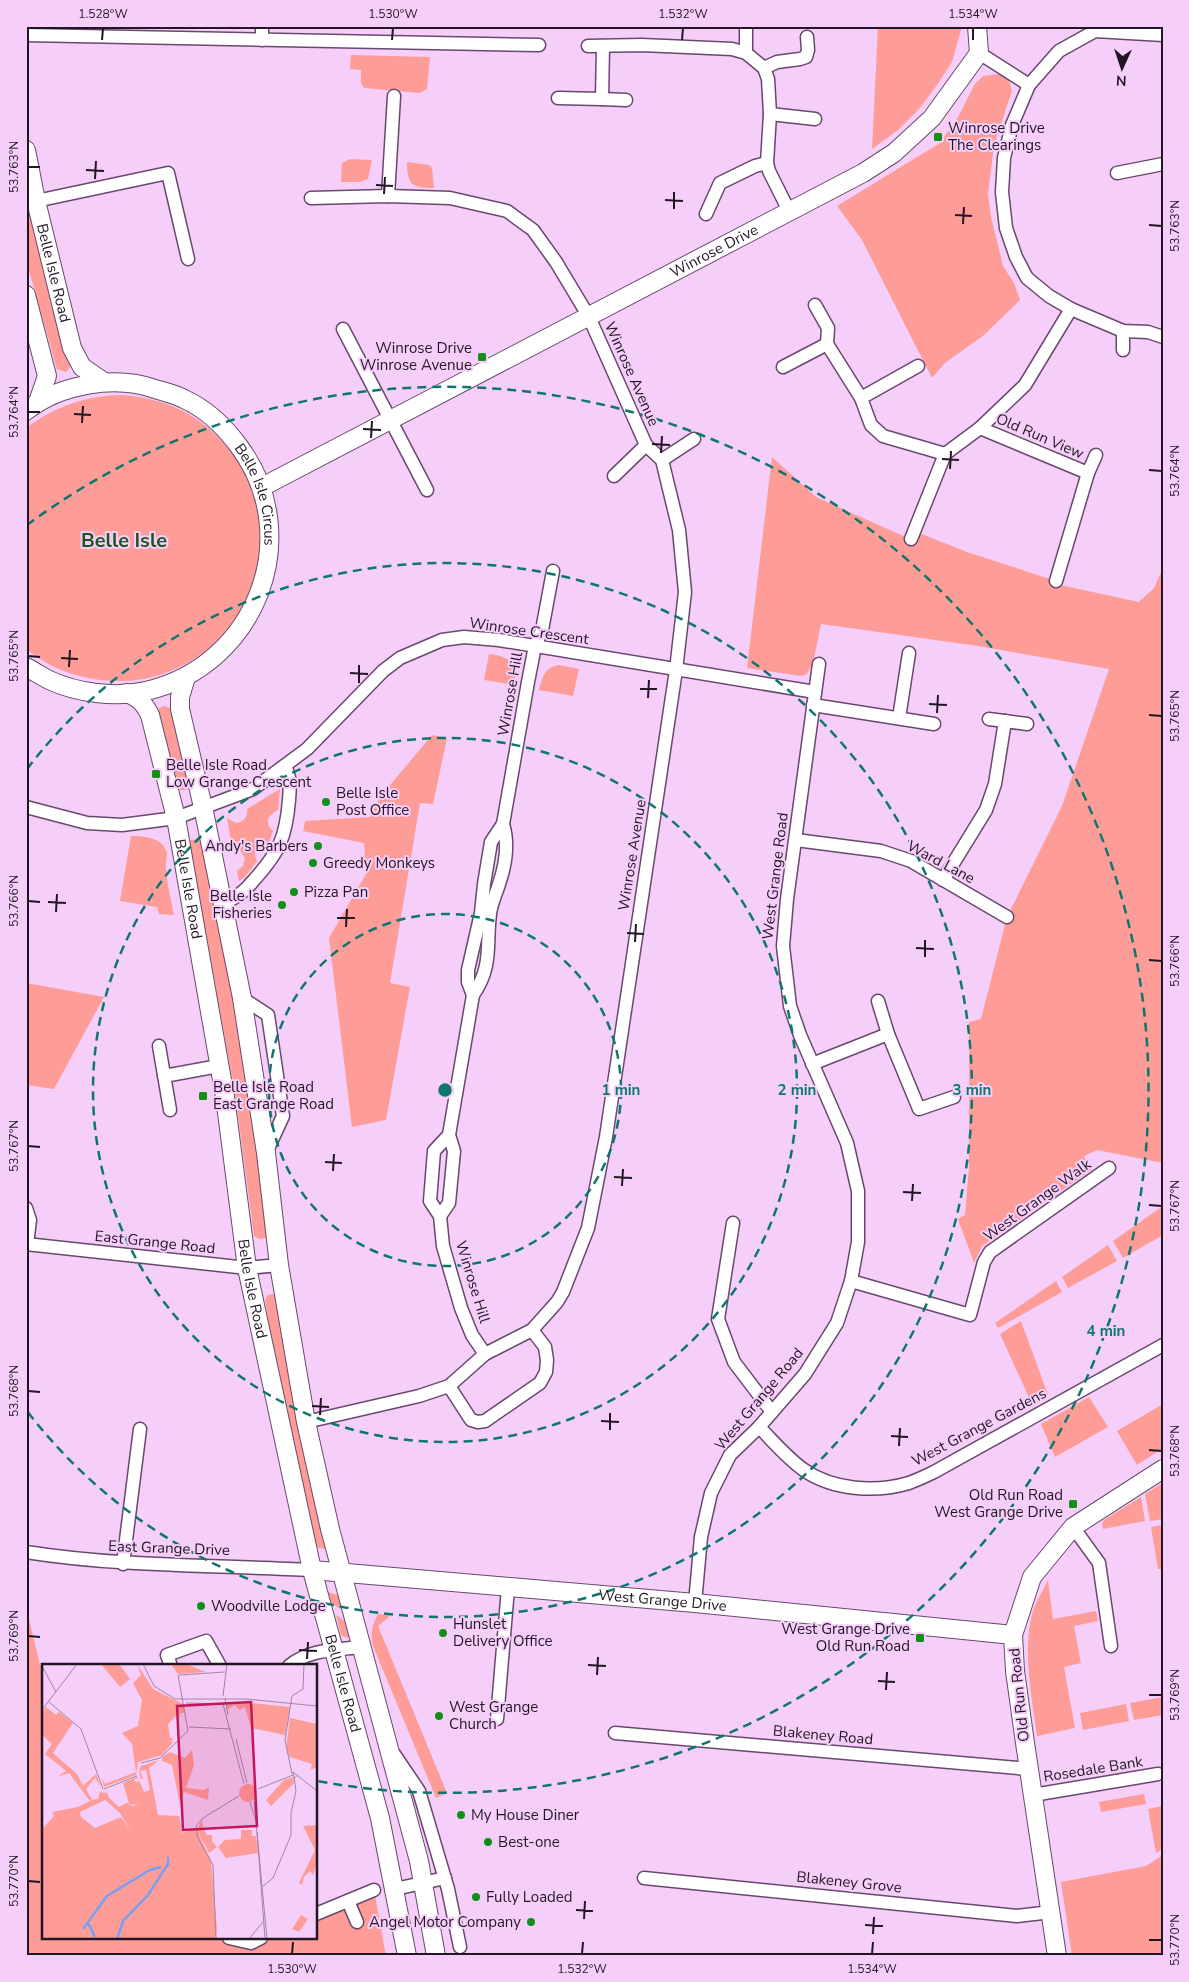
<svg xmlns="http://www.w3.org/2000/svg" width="1189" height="1982" font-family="'Nunito Sans',sans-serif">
<rect width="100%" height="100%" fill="#f5cff9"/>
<g fill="#fe9c97">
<polygon points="878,26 962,26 952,62 937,85 919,109 898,130 872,149"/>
<polygon points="351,55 430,57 427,89 420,93 364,88 361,83 361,70 350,69"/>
<polygon points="1000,74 1009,80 1012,91 994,145 988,194 991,217 1003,266 1014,283 1020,300 984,335 945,363 932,378 862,240 837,206 940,143 958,117 975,84 983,76"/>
<polygon points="350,159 372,160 368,179 360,182 341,182 342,163"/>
<path d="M 407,162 L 429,165 L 432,168 L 434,188 C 412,188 407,185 407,162 Z"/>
<polygon points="26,194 44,274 71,364 69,369 66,372 57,369 26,260"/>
<path d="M 121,395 C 151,397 178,405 202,423 C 276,477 280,592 208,649 C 184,668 155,680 125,681 C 89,682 54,672 26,649 L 26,428 C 56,406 85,396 121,395 Z"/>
<polygon points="772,457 816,497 910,539 919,533 967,552 1056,581 1060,585 1139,602 1154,588 1163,568 1163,1163 1097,1150 1084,1156 1091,1170 982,1246 974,1263 958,1219 965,1215 969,1167 969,1022 981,1019 1007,917 1062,806 1109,669 978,646 821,624 813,663 807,674 801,676 747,668"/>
<path d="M 489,654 C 510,657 519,662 514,685 L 484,680 Z"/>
<path d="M 559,665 L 579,669 L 573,696 L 539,690 C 542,677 545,667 559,665 Z"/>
<polygon points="165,706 172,709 190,785 186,790 178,790 176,788 158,712 159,708"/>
<polygon points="432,735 447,738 433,804 420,803 390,983 410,987 386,1120 352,1127 329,938 366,874 364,843 303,831 305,821 370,817 380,797"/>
<path d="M 280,789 L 278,810 C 268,815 264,823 273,831 L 269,842 L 264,842 L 256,848 L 255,856 L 257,861 L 245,877 L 239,881 L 237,871 L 243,866 L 245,858 L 239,849 L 232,847 L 227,818 L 236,823 C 244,822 248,817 247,809 Z"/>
<path d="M 131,836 C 143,836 163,837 167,853 C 167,858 165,863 166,869 C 167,884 171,899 174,915 L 159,914 L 157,907 L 120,901 Z"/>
<polygon points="204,839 239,1030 270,1234 267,1238 259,1239 254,1236 235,1093 189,840"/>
<polygon points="26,983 104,997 54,1089 26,1085"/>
<polygon points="1163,1206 1163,1235 1123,1258 1113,1241"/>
<polygon points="1108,1245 1117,1261 1068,1288 1062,1277"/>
<polygon points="1056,1281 1062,1292 998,1328 995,1323"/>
<polygon points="273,1294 277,1296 327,1546 324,1549 316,1547 281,1396 265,1300 268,1295"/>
<polygon points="1021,1321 1048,1395 1032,1404 1000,1334"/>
<polygon points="1089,1397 1108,1427 1055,1457 1041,1424"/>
<polygon points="1163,1404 1163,1448 1137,1465 1117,1431"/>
<polygon points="1163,1483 1163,1519 1150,1521 1145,1494"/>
<polygon points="1141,1497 1145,1521 1103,1529 1102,1524 1104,1520"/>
<polygon points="1163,1525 1163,1569 1158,1569 1151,1527"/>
<path d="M 1048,1580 L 1053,1619 L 1096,1611 L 1098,1621 L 1074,1626 L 1081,1663 L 1064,1667 L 1075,1728 L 1037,1736 C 1032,1697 1021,1645 1034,1608 C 1038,1598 1044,1589 1048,1580 Z"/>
<polygon points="328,1592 340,1596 348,1613 332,1604"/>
<polygon points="26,1607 44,1681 44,1938 316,1938 316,1914 374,1890 386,1956 26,1956"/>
<path d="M 378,1614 L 389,1615 L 388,1618 L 378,1626 L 447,1793 L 436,1798 L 373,1646 C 370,1633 372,1625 378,1614 Z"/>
<polygon points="336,1615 348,1623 351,1636 347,1638 341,1635"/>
<polygon points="1163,1697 1163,1715 1134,1720 1130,1703"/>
<polygon points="1126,1704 1129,1721 1083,1730 1080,1713"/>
<polygon points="1144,1794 1146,1804 1101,1812 1099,1802"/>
<polygon points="1163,1806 1163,1849 1156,1853 1148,1809"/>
<polygon points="1163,1855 1163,1956 1072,1956 1061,1882 1146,1866"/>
</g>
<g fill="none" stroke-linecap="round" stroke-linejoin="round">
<g stroke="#69486d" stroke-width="15">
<g id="street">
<polyline points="746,26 746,53"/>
<polyline points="26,35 539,45"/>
<polyline points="1163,35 1095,31 1059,51 1029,85 1012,125 1004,158 1002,192 1006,228 1016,257 1027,278 1049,296 1071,309 1123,331 1148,332 1163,337"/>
<polyline points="262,40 262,26"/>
<polyline points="588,46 642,45 732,49 746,53 764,68 768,79 770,114 767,163 769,171 789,211"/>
<polyline points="979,53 1029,85"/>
<polyline points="764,68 777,62 800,59 806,57 808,50 807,37"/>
<polyline points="558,98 602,99 603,46"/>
<polyline points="602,99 626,100"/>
<polyline points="770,114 815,119"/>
<polyline points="1117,173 1163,164"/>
<polyline points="388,196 394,96"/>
<polyline points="36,201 168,173 188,259"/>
<polyline points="706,214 720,183 755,166 767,163"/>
<polyline points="815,305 828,328 827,344 861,398 871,425 883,436 945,454"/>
<polyline points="343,329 427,490"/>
<polyline points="1123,350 1123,331"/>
<polyline points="783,367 827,344"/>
<polyline points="861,398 918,366"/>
<polyline points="980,428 1088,473 1056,581"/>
<polyline points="662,460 694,439"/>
<polyline points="1088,473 1096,455"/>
<polyline points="614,476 646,445"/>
<polyline points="911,539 945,454 980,428 1025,385 1071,309"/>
<polyline points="813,705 934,724"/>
<polyline points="899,718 909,653"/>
<polyline points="989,719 1027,724"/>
<polyline points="26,807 87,823 122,825 176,818 253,789 307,749 383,671 400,658 442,640 464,637 499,640 815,692"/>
<polyline points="796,840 881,851 911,861 1007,917"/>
<polyline points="943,880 986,810 995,784 1005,721"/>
<path d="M 223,903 C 236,899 246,890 254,880 C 279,852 286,838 289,800 C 290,787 291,777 285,766"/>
<polyline points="473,995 468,982 468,970 481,913 484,884 491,842 503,824"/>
<polyline points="242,998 268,1015 283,1116 266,1153"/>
<polyline points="878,1001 888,1034"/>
<polyline points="159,1046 170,1110"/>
<polyline points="812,1064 888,1034 919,1109 954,1097"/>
<polyline points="164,1076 219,1066"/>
<polyline points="449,1135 434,1151 430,1201 440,1216 443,1246 461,1308 472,1335 485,1354"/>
<polyline points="26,1208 30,1220 27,1244"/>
<path d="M 440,1216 L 449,1203 L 454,1151 L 449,1135 L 473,995 C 493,966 486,946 490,914 C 491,904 496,894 499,884 C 506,864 509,844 503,824 L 528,682 L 535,646 L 542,630 L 553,571"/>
<polyline points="733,1223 718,1319 734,1362 772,1412"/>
<polyline points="26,1244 247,1268 279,1265"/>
<polyline points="851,1281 970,1315 984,1262 990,1252 1109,1168"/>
<polyline points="449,1386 471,1420 478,1422 485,1421 540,1383 546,1372 547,1360 545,1347 532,1330"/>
<polyline points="306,1422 419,1396 449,1386 485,1354 532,1330 557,1302 563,1292 588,1228 606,1137 676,670 685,592 679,530 662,460 646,445 589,317 556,262 533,230 507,211 450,198 388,196 311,198"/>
<path d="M 759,1427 C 773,1441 787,1458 804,1470 C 833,1490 875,1493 909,1483 C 917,1480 926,1476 934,1472 L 1163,1345"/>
<polyline points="1073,1527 1099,1563 1111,1646"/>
<path d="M 26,1552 C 121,1567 217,1565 312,1570"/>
<polyline points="123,1564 140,1429"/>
<polyline points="695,1603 701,1537 711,1493 730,1455 759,1427 805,1374 837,1323 851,1281 858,1242 858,1191 847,1143 800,1035 790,1006 783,946 787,899 819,664"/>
<polyline points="171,1666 167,1655 206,1641 220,1666"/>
<path d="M 289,1666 C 309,1649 336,1650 360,1647"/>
<polyline points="497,1719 508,1588"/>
<polyline points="615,1733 1029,1769"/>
<polyline points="394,1754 419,1791 448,1889 460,1947"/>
<polyline points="1033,1795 1158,1774"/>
<polyline points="644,1878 1017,1916 1051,1912"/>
<polyline points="395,1889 445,1878"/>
<polyline points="348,1901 357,1922"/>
<polyline points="316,1914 374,1890"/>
<polyline points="229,1938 251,1943 261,1938"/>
</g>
</g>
<g stroke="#69486d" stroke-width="20">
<g id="secondary">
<path id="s1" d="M 26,150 L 36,201 L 72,348 L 82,367 L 104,382"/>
<polyline points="26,295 47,376 38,402"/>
<path id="s2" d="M 26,411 C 60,384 115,375 155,389 C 165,392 175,394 184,399 C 206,409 224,426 238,445 C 307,536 256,666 146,691 C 115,698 77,693 49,680 C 41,676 34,671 26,667"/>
<path id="s3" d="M 262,487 L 863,173 L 894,153 L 932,118 L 979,53 L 977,26"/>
<polyline points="186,677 180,697 180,709 203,807 242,998 266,1153 279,1265 306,1422 330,1529 419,1861 436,1956"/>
<path id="s4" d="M 127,693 C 139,698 144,703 150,715 L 176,818 L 225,1097 L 247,1268 L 312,1570 L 380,1818 L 407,1956"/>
<path id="s5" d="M 312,1570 L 695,1603 L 1013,1635"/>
<polyline points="1057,1956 1025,1743 1015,1671 1013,1635 1032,1577 1073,1527 1163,1469"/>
</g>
</g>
<use href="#street" stroke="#fff" stroke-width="12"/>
<use href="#secondary" stroke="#fff" stroke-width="18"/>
</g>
<path fill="none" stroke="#221524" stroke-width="2" d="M 102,40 L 103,28M 392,40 L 393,28M 682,40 L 683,28M 973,40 L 973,28M 28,167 L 40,167M 86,170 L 104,171M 95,179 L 96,161M 376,185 L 393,186M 384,194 L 385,177M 665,200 L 683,201M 674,209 L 674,192M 955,215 L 972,216M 963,224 L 964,207M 1149,225 L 1162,226M 28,412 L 40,412M 74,414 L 91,415M 82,423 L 83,406M 363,429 L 381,430M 371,438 L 372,421M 652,444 L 670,445M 661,453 L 662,436M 942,459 L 959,460M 950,469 L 951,451M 1149,470 L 1162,471M 28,656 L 40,657M 61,658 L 78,659M 69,667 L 70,650M 350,673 L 368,674M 359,683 L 359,665M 640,689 L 657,689M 648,698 L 649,680M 929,704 L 947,705M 937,713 L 938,695M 1149,715 L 1162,716M 28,901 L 40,902M 48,902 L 66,903M 56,912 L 57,894M 337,918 L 355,918M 346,927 L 347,909M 627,933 L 644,934M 635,942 L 636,924M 916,948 L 934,949M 925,957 L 925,940M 1149,960 L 1162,961M 28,1146 L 40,1147M 325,1162 L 342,1163M 333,1171 L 334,1154M 614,1177 L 632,1178M 622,1186 L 623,1169M 903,1192 L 921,1193M 912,1201 L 913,1184M 1149,1205 L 1162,1206M 28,1391 L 40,1392M 312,1406 L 329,1407M 320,1415 L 321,1398M 601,1421 L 619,1422M 610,1430 L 610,1413M 891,1436 L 908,1437M 899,1446 L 900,1428M 1149,1450 L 1162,1451M 28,1636 L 40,1637M 299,1650 L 317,1651M 307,1659 L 308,1642M 588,1665 L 606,1666M 597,1675 L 598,1657M 878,1681 L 895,1682M 886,1690 L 887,1672M 1149,1695 L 1162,1695M 28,1881 L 40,1882M 576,1910 L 593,1911M 584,1919 L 585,1901M 865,1925 L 883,1926M 873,1934 L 874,1917M 1149,1940 L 1162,1940M 292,1954 L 293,1942M 582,1954 L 583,1942M 872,1954 L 873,1942"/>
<g fill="none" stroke="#0f766e" stroke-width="2.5" stroke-dasharray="9 6">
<circle cx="445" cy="1090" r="176"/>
<circle cx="445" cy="1090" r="352"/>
<path d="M27 769A527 527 0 1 1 27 1411"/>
<path d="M27 525A703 703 0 1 1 317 1781"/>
</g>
<g fill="#128e19" stroke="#f5cff9" stroke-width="2">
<rect x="933" y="132" width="10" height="10" rx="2.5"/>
<rect x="477" y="352" width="10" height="10" rx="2.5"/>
<rect x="151" y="769" width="10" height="10" rx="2.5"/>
<circle cx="326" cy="802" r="5"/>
<circle cx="318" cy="846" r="5"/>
<circle cx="313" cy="863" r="5"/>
<circle cx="294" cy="892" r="5"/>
<circle cx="282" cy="905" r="5"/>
<rect x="198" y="1091" width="10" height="10" rx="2.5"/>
<rect x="1068" y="1499" width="10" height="10" rx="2.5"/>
<circle cx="201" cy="1606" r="5"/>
<circle cx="443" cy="1633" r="5"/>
<rect x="915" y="1633" width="10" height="10" rx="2.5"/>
<circle cx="439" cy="1716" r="5"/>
<circle cx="461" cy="1815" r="5"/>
<circle cx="488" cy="1842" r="5"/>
<circle cx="476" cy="1897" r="5"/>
<circle cx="531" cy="1922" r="5"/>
</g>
<g text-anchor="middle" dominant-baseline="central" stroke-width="4" stroke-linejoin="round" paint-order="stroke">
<g font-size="15" fill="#221524" stroke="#f5cff9" text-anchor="start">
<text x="948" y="128">Winrose Drive<tspan x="948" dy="17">The Clearings</tspan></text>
<text x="472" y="348" text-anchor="end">Winrose Drive<tspan x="472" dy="17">Winrose Avenue</tspan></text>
<text x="166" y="765">Belle Isle Road<tspan x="166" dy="17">Low Grange Crescent</tspan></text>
<text x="336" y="793">Belle Isle<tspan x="336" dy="17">Post Office</tspan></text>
<text x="308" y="846" text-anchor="end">Andy's Barbers</text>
<text x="323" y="863">Greedy Monkeys</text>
<text x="304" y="892">Pizza Pan</text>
<text x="272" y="896" text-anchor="end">Belle Isle<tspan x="272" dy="17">Fisheries</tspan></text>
<text x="213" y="1087">Belle Isle Road<tspan x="213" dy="17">East Grange Road</tspan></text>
<text x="1063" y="1495" text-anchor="end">Old Run Road<tspan x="1063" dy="17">West Grange Drive</tspan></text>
<text x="211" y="1606">Woodville Lodge</text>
<text x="453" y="1624">Hunslet<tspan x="453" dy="17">Delivery Office</tspan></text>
<text x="910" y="1629" text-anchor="end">West Grange Drive<tspan x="910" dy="17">Old Run Road</tspan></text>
<text x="449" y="1707">West Grange<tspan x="449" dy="17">Church</tspan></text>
<text x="471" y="1815">My House Diner</text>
<text x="498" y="1842">Best-one</text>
<text x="486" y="1897">Fully Loaded</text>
<text x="521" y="1922" text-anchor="end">Angel Motor Company</text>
</g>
<g font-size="15" fill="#221524" stroke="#f5cff9">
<text stroke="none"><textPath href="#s3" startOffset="510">Winrose Drive</textPath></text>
<text stroke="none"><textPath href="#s1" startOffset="126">Belle Isle Road</textPath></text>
<text transform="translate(632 374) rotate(66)">Winrose Avenue</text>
<text transform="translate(1040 436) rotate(23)">Old Run View</text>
<text stroke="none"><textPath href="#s2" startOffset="292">Belle Isle Circus</textPath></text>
<text transform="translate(529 631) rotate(8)">Winrose Crescent</text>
<text transform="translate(510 694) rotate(-80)">Winrose Hill</text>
<text transform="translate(632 855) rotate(-81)">Winrose Avenue</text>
<text transform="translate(941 862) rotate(28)">Ward Lane</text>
<text transform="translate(775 876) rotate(-83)">West Grange Road</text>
<text stroke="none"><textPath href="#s4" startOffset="211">Belle Isle Road</textPath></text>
<text transform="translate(1037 1200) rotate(-36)">West Grange Walk</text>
<text transform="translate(155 1242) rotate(6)">East Grange Road</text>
<text transform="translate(473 1282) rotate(73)">Winrose Hill</text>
<text stroke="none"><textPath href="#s4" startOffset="616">Belle Isle Road</textPath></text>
<text transform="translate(759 1399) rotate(-50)">West Grange Road</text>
<text transform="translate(979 1427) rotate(-28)">West Grange Gardens</text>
<text transform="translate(169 1548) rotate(2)">East Grange Drive</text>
<text stroke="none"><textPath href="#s5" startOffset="352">West Grange Drive</textPath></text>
<text stroke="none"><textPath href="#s4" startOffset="1021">Belle Isle Road</textPath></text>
<text transform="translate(1019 1695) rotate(-96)">Old Run Road</text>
<text transform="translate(823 1735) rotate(5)">Blakeney Road</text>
<text transform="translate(1093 1769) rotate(-9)">Rosedale Bank</text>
<text transform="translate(849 1882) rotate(6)">Blakeney Grove</text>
</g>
<g font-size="20" font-weight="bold" fill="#1f541f" stroke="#f5cff9">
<text x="124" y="540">Belle Isle</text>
</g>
</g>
<g transform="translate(42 1664)">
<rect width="275" height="275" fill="#f5cff9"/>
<path d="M 59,0 L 77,0 L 88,15 L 78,23 ZM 95,0 L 111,25 L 141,40 L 143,48 L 137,50 L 141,53 L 135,51 L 126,60 L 128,74 L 132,74 L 128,78 L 132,77 L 120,91 L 96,98 L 94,111 L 62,123 L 60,113 L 63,120 L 94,108 L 90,80 L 80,69 L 96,62 L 100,36 L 91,19 L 99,11 ZM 129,0 L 144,0 L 164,8 L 136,10 ZM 200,38 L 248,43 L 243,71 L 209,64 L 203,43 L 197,46 L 193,41 L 186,45 L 184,39 ZM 4,43 L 14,51 L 17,48 L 31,59 L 11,89 L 35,110 L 41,122 L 54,110 L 59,123 L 53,114 L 44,125 L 50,136 L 56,135 L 58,128 L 64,129 L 64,126 L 67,134 L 77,143 L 85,139 L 91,142 L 97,141 L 87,140 L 81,119 L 95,113 L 98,116 L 94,114 L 92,117 L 98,118 L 102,128 L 108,126 L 104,106 L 98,107 L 101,115 L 99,115 L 97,108 L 99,102 L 117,96 L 107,104 L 116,151 L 137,152 L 140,169 L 154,164 L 169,197 L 175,265 L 173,275 L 0,275 L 0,165 L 12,152 L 10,148 L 36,143 L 48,137 L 27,109 L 15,113 L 24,107 L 3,90 L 10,80 L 0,71 L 0,49 ZM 63,136 L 78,149 L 89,168 L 79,153 L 53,164 L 39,153 L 38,148 ZM 248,54 L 275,60 L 275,103 L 268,106 L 270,100 L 248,93 L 244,84 ZM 150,86 L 152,101 L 144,124 L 162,126 L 167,123 L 166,136 L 142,128 L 138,141 L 130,101 L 120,97 L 120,93 L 128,88 L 143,94 ZM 251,113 L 252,119 L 229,142 L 224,136 L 242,116 ZM197 129a9 9 0 1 1 18 0a9 9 0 1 1-18 0ZM 160,155 L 161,164 L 165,171 L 170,171 L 170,177 L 175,183 L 167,189 L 155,166 ZM 275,161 L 275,200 L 271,211 L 268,207 L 262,213 L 260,221 L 257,219 L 273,186 L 261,162 ZM 199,166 L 210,166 L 210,172 L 214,172 L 216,189 L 184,194 L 176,183 L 183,176 L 199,175 ZM 259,251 L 266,255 L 257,268 L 250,265 Z" fill="#fe9c97" fill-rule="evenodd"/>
<path fill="none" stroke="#77a0f3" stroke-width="2.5" d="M 46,259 L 53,273M 41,265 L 65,232 L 108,206 L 119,203M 75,275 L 81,257 L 106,231 L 126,200 L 126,193"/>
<path fill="none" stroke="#a185a4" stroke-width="1" d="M 101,0 L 112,22 L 133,35 L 204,35 L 275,42M 0,2 L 14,28M 137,11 L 183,8M 181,32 L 185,0M 183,34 L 186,51M 7,38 L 39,65 L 61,125M 144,39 L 181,40M 181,40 L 202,120M 0,46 L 35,0M 147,63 L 189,65M 194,75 L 205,119M 99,99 L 118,94 L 146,67 L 136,11M 250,110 L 243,76 L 250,32 L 261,25 L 262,0M 255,112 L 252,114 L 251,108 L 275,127M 62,125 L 95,112M 216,125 L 251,111M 212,137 L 225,275M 208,138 L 215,160M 215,168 L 223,275M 221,222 L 231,214 L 249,171 L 249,149 L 254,127 L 252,113M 174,275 L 171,201 L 156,174 L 154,162 L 161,154 L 197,132M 207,275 L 221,258"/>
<path fill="#c2185b" fill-opacity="0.15" stroke="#c2185b" stroke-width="2.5" d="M 209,38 L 215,162 L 141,166 L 135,42 Z"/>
<rect width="275" height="275" fill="none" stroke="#221524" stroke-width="2.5"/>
</g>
<circle cx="445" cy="1090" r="8" fill="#0f766e" stroke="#f5cff9" stroke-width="2.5"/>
<g font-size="15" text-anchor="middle" font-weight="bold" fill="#0f766e" stroke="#f5cff9" stroke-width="4" stroke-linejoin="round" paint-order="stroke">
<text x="621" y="1095">1 min</text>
<text x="797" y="1095">2 min</text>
<text x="972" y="1095">3 min</text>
<text x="1106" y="1336">4 min</text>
</g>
<rect width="1189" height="1982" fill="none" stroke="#f5cff9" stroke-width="55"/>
<g transform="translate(1122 68) rotate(183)" stroke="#f5cff9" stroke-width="4" paint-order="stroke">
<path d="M0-4L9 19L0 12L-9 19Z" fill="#221524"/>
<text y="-8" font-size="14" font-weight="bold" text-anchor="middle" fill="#221524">N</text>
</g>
<rect x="28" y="28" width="1134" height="1926" fill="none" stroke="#221524" stroke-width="2"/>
<g font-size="12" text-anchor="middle" fill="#221524">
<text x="103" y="18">1.528°W</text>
<text x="393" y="18">1.530°W</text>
<text x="683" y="18">1.532°W</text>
<text x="973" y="18">1.534°W</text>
<text transform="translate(14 167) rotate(-90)" y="4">53.763°N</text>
<text transform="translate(1175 226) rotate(-90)" y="4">53.763°N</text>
<text transform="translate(14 412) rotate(-90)" y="4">53.764°N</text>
<text transform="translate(1175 471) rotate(-90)" y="4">53.764°N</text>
<text transform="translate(14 656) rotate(-90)" y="4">53.765°N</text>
<text transform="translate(1175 716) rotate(-90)" y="4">53.765°N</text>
<text transform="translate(14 901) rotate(-90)" y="4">53.766°N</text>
<text transform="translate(1175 961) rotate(-90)" y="4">53.766°N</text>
<text transform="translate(14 1146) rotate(-90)" y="4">53.767°N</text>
<text transform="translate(1175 1206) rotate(-90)" y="4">53.767°N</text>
<text transform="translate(14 1391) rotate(-90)" y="4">53.768°N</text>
<text transform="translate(1175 1451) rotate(-90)" y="4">53.768°N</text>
<text transform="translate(14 1636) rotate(-90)" y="4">53.769°N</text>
<text transform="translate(1175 1695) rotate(-90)" y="4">53.769°N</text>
<text transform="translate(14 1881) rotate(-90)" y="4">53.770°N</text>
<text transform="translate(1175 1940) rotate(-90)" y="4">53.770°N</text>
<text x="292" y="1973">1.530°W</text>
<text x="582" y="1973">1.532°W</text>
<text x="872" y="1973">1.534°W</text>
</g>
</svg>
